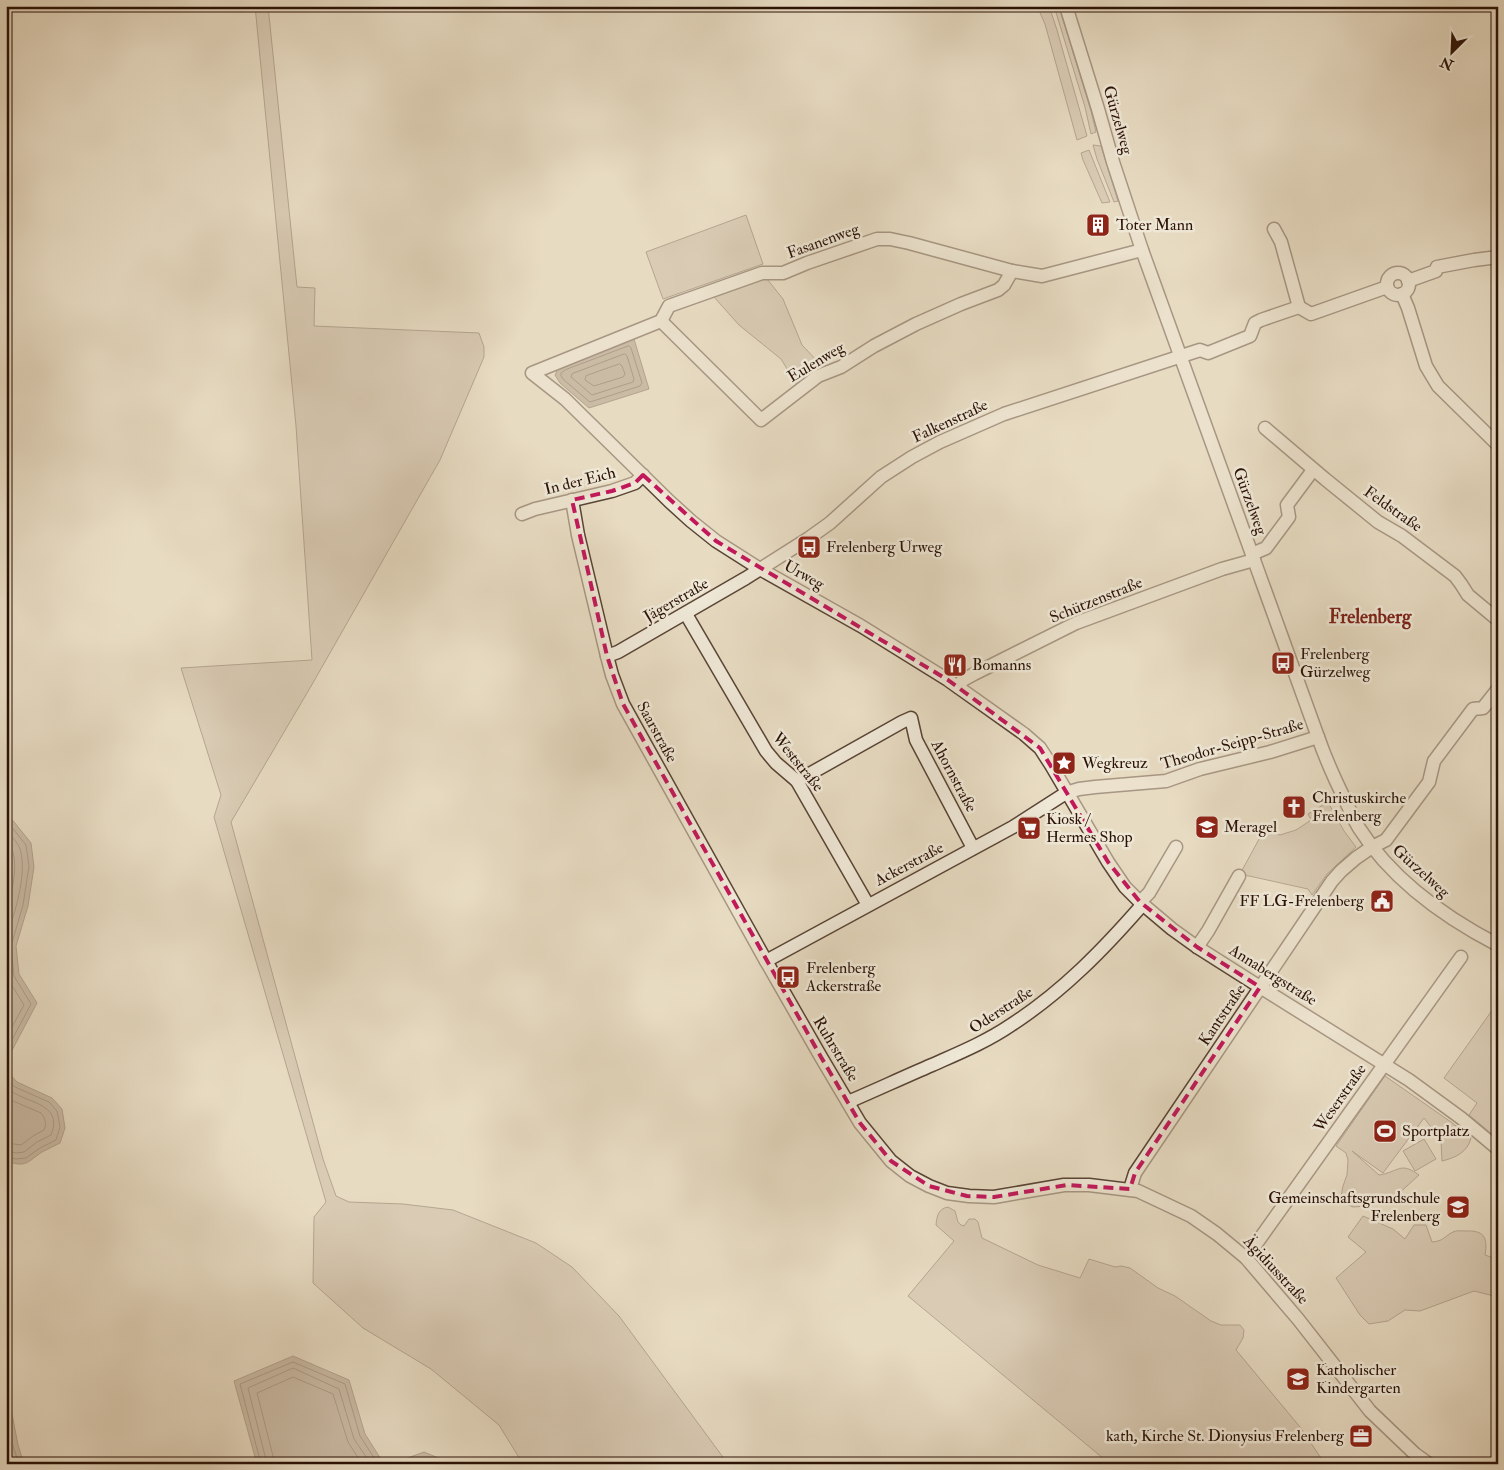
<svg xmlns="http://www.w3.org/2000/svg" width="1504" height="1470" font-family="'IM FELL Double Pica',serif">
<rect width="100%" height="100%" fill="#e7dbc2"/>
<filter id="stains"><feTurbulence type="fractalNoise" baseFrequency=".004" numOctaves="4"/><feColorMatrix values="0 0 0 0 .2 0 0 0 0 .09 0 0 0 0 .02 0 0 0 .5 -.17"/></filter>
<radialGradient id="worn" r=".72"><stop offset=".6" stop-color="#630" stop-opacity="0"/><stop offset="1" stop-color="#630" stop-opacity=".3"/></radialGradient>
<g fill="#c7b9a2" stroke="#786554">
<polygon points="255,6 268,6 297,287 315,288 314,326 479,333 484,347 484,357 440,460 310,688 231,822 323,1159 336,1196 349,1202 403,1204 453,1210 536,1243 572,1267 619,1316 728,1464 523,1464 499,1425 431,1369 363,1328 313,1283 314,1217 326,1202 214,817 221,795 181,668 312,660 296,426"/>
<polygon points="1037,6 1049,6 1057,30 1087,136 1077,140 1045,24"/>
<polygon points="1054,6 1058,6 1061,13 1091,111 1096,132 1091,134 1085,107"/>
<polygon points="1093,145 1101,146 1118,201 1114,202 1097,159"/>
<polygon points="1089,150 1110,202 1102,203 1083,160 1081,153"/>
<polygon points="746,215 763,264 663,299 646,252"/>
<polygon points="767,279 783,299 802,345 822,366 797,385 781,359 739,325 714,297 757,280"/>
<polygon points="1328,802 1344,831 1356,847 1327,874 1312,895 1308,889 1240,874 1264,830 1280,835 1296,830 1311,820 1308,814"/>
<polygon points="1498,1002 1498,1139 1469,1115 1477,1103 1444,1078"/>
<path d="M 1385,1076 L 1451,1122 L 1471,1138 C 1468,1152 1455,1158 1442,1161 L 1441,1140 L 1424,1118 L 1383,1173 L 1352,1151 L 1379,1175 C 1399,1172 1400,1161 1419,1175 L 1395,1197 L 1367,1206 L 1353,1207 L 1346,1204 L 1341,1196 L 1343,1186 L 1347,1175 L 1348,1160 L 1346,1153 L 1336,1146 Z"/>
<polygon points="1424,1139 1436,1159 1415,1171 1403,1151"/>
<path d="M 948,1207 L 955,1211 L 958,1222 L 961,1225 L 964,1226 L 969,1219 L 975,1219 L 978,1222 L 982,1238 L 1038,1265 L 1080,1278 L 1089,1259 L 1115,1267 L 1121,1266 L 1130,1268 L 1158,1288 L 1175,1296 L 1211,1321 L 1221,1325 L 1240,1325 L 1244,1330 L 1243,1338 L 1236,1350 L 1300,1427 L 1325,1464 L 1110,1464 L 908,1296 L 954,1241 L 936,1225 C 937,1216 938,1209 948,1207 Z"/>
<path d="M 1363,1216 L 1393,1229 L 1405,1239 L 1414,1225 L 1426,1225 L 1432,1242 C 1444,1241 1443,1237 1453,1232 C 1456,1230 1461,1231 1465,1231 C 1484,1230 1488,1237 1485,1255 L 1496,1259 L 1498,1258 L 1498,1303 L 1494,1296 L 1474,1291 L 1420,1311 L 1405,1310 L 1388,1321 L 1369,1324 L 1360,1315 L 1336,1278 L 1366,1252 L 1348,1237 Z"/>
</g>
<g fill="#a79682" stroke="#756150">
<polygon points="634,339 649,389 589,408 560,383 555,375 557,371 562,365"/>
<polygon points="6,812 31,843 34,867 28,906 16,946 19,974 37,1003 8,1058 6,1067"/>
<path d="M 6,1070 L 17,1082 L 52,1098 L 62,1109 L 65,1128 L 60,1143 C 54,1146 48,1149 42,1152 C 27,1162 27,1168 6,1161 Z"/>
<polygon points="293,1356 349,1380 365,1434 384,1464 257,1464 234,1381"/>
<polygon points="6,1383 18,1445 24,1464 6,1464"/>
<polygon points="424,1452 453,1464 391,1464"/>
</g>
<g fill="none" stroke-linecap="round" stroke-linejoin="round">
<g stroke="#685444" stroke-width="1">
<polygon points="629,346 631,348 642,383 640,386 590,402 564,380 561,376 561,373 565,370"/>
<polygon points="625,354 627,356 634,379 633,382 592,395 571,377 572,374"/>
<polygon points="620,364 622,366 625,374 623,377 594,386 585,380 586,376"/>
<polyline points="6,820 26,845 29,866 23,905 11,946 14,976 31,1004 6,1051"/>
<path d="M 6,830 C 11,836 18,843 20,849 C 28,874 14,915 6,939"/>
<path d="M 6,842 C 9,845 12,849 13,852 C 18,869 11,897 6,914"/>
<polyline points="6,963 8,979 24,1005 6,1038"/>
<polyline points="6,1078 15,1087 49,1102 57,1111 60,1127 56,1140 40,1148 26,1158 16,1159 6,1157"/>
<path d="M 6,1087 C 22,1104 65,1101 51,1135 L 37,1142 L 24,1152 L 16,1153 L 6,1151"/>
<path d="M 6,1098 L 41,1113 C 45,1118 47,1124 44,1130 L 33,1136 L 21,1145 L 6,1143"/>
<polyline points="6,1408 13,1446 19,1464"/>
<polyline points="261,1464 240,1384 293,1362 345,1384 360,1436 378,1464"/>
<polyline points="267,1464 248,1388 293,1368 339,1389 354,1439 371,1464"/>
<polyline points="275,1464 257,1393 293,1377 333,1394 348,1442 362,1464"/>
</g>
<g stroke="#594435" stroke-width="15">
<g id="street">
<path d="M 1066,6 L 1098,109 L 1113,162 L 1142,250 L 1318,737 C 1326,760 1336,782 1347,804 C 1351,812 1354,820 1359,828 C 1392,880 1444,917 1498,945"/>
<polyline points="1274,229 1281,242 1299,307"/>
<polyline points="1142,250 1042,276 1012,271 909,243 890,239 877,239 807,263 783,273 762,273 683,301 669,306 661,321 532,373 565,399 669,501 691,521 716,541 760,569 861,626 948,680 1024,734 1040,748 1051,765 1108,862 1125,887 1140,902 1172,929 1197,947 1260,987 1409,1080 1461,1118 1498,1149"/>
<circle cx="1398" cy="284" r="11"/>
<polyline points="1408,281 1436,271 1437,267 1474,260 1498,257"/>
<polyline points="1402,294 1408,308 1426,366 1438,386 1498,445"/>
<polyline points="661,321 761,420 818,376 841,367 874,346 916,324 961,304 998,290 1004,285 1012,271"/>
<polyline points="1265,428 1325,479 1378,522 1402,536 1455,576 1461,584 1468,595 1498,620"/>
<polyline points="572,500 578,535 607,656 612,675 623,704 766,961 821,1057 860,1123 891,1161 910,1176 929,1186 947,1193 969,1196 994,1197 1064,1185 1089,1185 1138,1191 1191,1216 1217,1234 1246,1258 1298,1319 1370,1411 1415,1454 1429,1464"/>
<polyline points="522,514 535,509 612,491 635,483 643,475"/>
<polyline points="1252,554 1266,548 1289,517 1287,505 1313,470"/>
<polyline points="686,614 766,751 776,763 797,781 868,905"/>
<polyline points="607,656 618,652 746,578 809,538 830,523 881,477 912,457 940,442 1004,414 1200,350 1208,353 1250,336 1255,323 1261,320 1299,307 1311,314 1387,287"/>
<polyline points="958,687 963,680 974,674 1076,623 1222,569 1254,560"/>
<polyline points="797,781 902,722 911,718 916,740 973,848"/>
<polyline points="1140,902 1149,893 1176,847"/>
<polyline points="1197,947 1208,931 1239,876"/>
<polyline points="766,961 1013,827 1066,793 1079,789 1095,787 1166,781 1200,769 1270,752 1318,737"/>
<path d="M 848,1102 C 876,1090 904,1077 932,1065 C 959,1053 986,1042 1011,1025 C 1062,992 1103,950 1143,904"/>
<polyline points="1130,1189 1135,1173 1332,881 1341,871 1356,858 1372,847 1386,840 1429,782 1434,761 1473,709 1483,708 1498,689"/>
<polyline points="1246,1258 1461,957"/>
</g>
</g>
<use href="#street" stroke="#efe8d7" stroke-width="12"/>
</g>
<path d="M0 0H1504V1470H0ZM 643,475 L 716,541 L 948,680 L 1040,748 L 1108,862 L 1140,902 L 1197,947 L 1260,987 L 1135,1173 L 1130,1189 L 1067,1185 L 994,1197 L 967,1196 L 929,1186 L 891,1161 L 860,1123 L 821,1057 L 623,704 L 607,656 L 572,500 L 612,491 L 635,483 Z" fill="#e7dbc2" fill-opacity=".55" fill-rule="evenodd"/>
<path fill="none" stroke="#c2185b" stroke-width="4" stroke-dasharray="10 6" stroke-linejoin="round" d="M 643,475 L 716,541 L 948,680 L 1040,748 L 1108,862 L 1140,902 L 1197,947 L 1260,987 L 1135,1173 L 1130,1189 L 1067,1185 L 994,1197 L 967,1196 L 929,1186 L 891,1161 L 860,1123 L 821,1057 L 623,704 L 607,656 L 572,500 L 612,491 L 635,483 Z"/>
<defs>
<g id="building-square" transform="scale(1.25)"><rect x="-9" y="-9" width="18" height="18" rx="4" fill="#8f2418" stroke="#efe8d7"/><path d="M-4-6H4V6H1V3H-1V6H-4ZM-2.5-4.3h1.7v1.8h-1.7ZM.8-4.3h1.7v1.8H.8ZM-2.5-1h1.7V.8h-1.7ZM.8-1h1.7V.8H.8Z" fill="#fff"/></g>
<g id="bus-square" transform="scale(1.25)"><rect x="-9" y="-9" width="18" height="18" rx="4" fill="#8f2418" stroke="#efe8d7"/><path d="M-5-6H5V4H4V6H2V4H-2V6H-4V4H-5ZM-3.5-4V0h7V-4ZM-3.5 1.2v1.5H-2V1.2ZM2 1.2v1.5H3.5V1.2Z" fill="#fff"/></g>
<g id="restaurant-square" transform="scale(1.25)"><rect x="-9" y="-9" width="18" height="18" rx="4" fill="#8f2418" stroke="#efe8d7"/><path d="M-5-6h1v4h1v-4h1v4h1v-4h1v5L-1.5 .5V6h-2V.5L-5-1ZM5-6V6H3V1.5H1.5Q1.5-4 5-6Z" fill="#fff"/></g>
<g id="sight-square" transform="scale(1.25)"><rect x="-9" y="-9" width="18" height="18" rx="4" fill="#8f2418" stroke="#efe8d7"/><path d="M0-6L1.8-2.2L6-1.7L2.9 1.2L3.7 5.4L0 3.3L-3.7 5.4L-2.9 1.2L-6-1.7L-1.8-2.2Z" fill="#fff"/></g>
<g id="church-square" transform="scale(1.25)"><rect x="-9" y="-9" width="18" height="18" rx="4" fill="#8f2418" stroke="#efe8d7"/><path d="M-1.2-6h2.4v3.5h3.3v2.4h-3.3V6h-2.4V-.1h-3.3v-2.4h3.3Z" fill="#fff"/></g>
<g id="school-square" transform="scale(1.25)"><rect x="-9" y="-9" width="18" height="18" rx="4" fill="#8f2418" stroke="#efe8d7"/><path d="M0-5L7-2L0 1L-7-2ZM-4 1L0 2.5L4 1V4Q0 6-4 4Z" fill="#fff"/></g>
<g id="supermarket-square" transform="scale(1.25)"><rect x="-9" y="-9" width="18" height="18" rx="4" fill="#8f2418" stroke="#efe8d7"/><path d="M-6-5.5h2.5l.6 2H6L4.5 2H-2.5L-4.4-4H-6ZM-1.5 3.2a1.3 1.3 0 1 0 .1 0ZM3 3.2a1.3 1.3 0 1 0 .1 0Z" fill="#fff"/></g>
<g id="civic-square" transform="scale(1.25)"><rect x="-9" y="-9" width="18" height="18" rx="4" fill="#8f2418" stroke="#efe8d7"/><path d="M-.6-6.5H3V-4.5H.6V-3L4-1V1h2V6H-6V1h2V-1L-.6-3ZM-1.2 2.5V6h2.4V2.5Z" fill="#fff"/></g>
<g id="stadium-square" transform="scale(1.25)"><rect x="-9" y="-9" width="18" height="18" rx="4" fill="#8f2418" stroke="#efe8d7"/><path d="M0-5a6.5 5 0 1 0 0 10a6.5 5 0 1 0 0-10ZM-3.5-1.8h7v3.6h-7Z" fill="#fff"/></g>
<g id="office-square" transform="scale(1.25)"><rect x="-9" y="-9" width="18" height="18" rx="4" fill="#8f2418" stroke="#efe8d7"/><path d="M-6-3h4V-5.5h4V-3h4V5H-6ZM-1-4.5V-3h2v-1.5ZM-6 0V1H6V0Z" fill="#fff"/></g>
</defs>
<g fill-rule="evenodd">
<use href="#building-square" x="1098" y="225"/>
<use href="#bus-square" x="809" y="547"/>
<use href="#bus-square" x="1283" y="663"/>
<use href="#restaurant-square" x="955" y="665"/>
<use href="#sight-square" x="1064" y="763"/>
<use href="#church-square" x="1294" y="807"/>
<use href="#school-square" x="1207" y="827"/>
<use href="#supermarket-square" x="1029" y="828"/>
<use href="#civic-square" x="1382" y="901"/>
<use href="#bus-square" x="788" y="977"/>
<use href="#stadium-square" x="1385" y="1131"/>
<use href="#school-square" x="1458" y="1207"/>
<use href="#school-square" x="1298" y="1379"/>
<use href="#office-square" x="1361" y="1436"/>
</g>
<g text-anchor="middle" dominant-baseline="central" stroke-width="5" stroke-linejoin="round" paint-order="stroke">
<g font-size="16" fill="#2a1106" stroke="#efe8d7">
<text transform="translate(1118 120) rotate(74)">Gürzelweg</text>
<text transform="translate(823 241) rotate(-20)">Fasanenweg</text>
<text transform="translate(816 362) rotate(-31)">Eulenweg</text>
<text transform="translate(950 421) rotate(-25)">Falkenstraße</text>
<text transform="translate(580 481) rotate(-14)">In der Eich</text>
<text transform="translate(1250 501) rotate(70)">Gürzelweg</text>
<text transform="translate(1393 509) rotate(35)">Feldstraße</text>
<text transform="translate(804 575) rotate(29)">Urweg</text>
<text transform="translate(676 600) rotate(-30)">Jägerstraße</text>
<text transform="translate(1096 600) rotate(-22)">Schützenstraße</text>
<text transform="translate(657 732) rotate(61)">Saarstraße</text>
<text transform="translate(1232 744) rotate(-16)">Theodor-Seipp-Straße</text>
<text transform="translate(798 762) rotate(51)">Weststraße</text>
<text transform="translate(954 776) rotate(62)">Ahornstraße</text>
<text transform="translate(909 864) rotate(-28)">Ackerstraße</text>
<text transform="translate(1421 871) rotate(42)">Gürzelweg</text>
<text transform="translate(1273 975) rotate(32)">Annabergstraße</text>
<text transform="translate(1001 1010) rotate(-33)">Oderstraße</text>
<text transform="translate(1222 1015) rotate(-56)">Kantstraße</text>
<text transform="translate(836 1049) rotate(59)">Ruhrstraße</text>
<text transform="translate(1340 1098) rotate(-55)">Weserstraße</text>
<text transform="translate(1276 1270) rotate(47)">Ägidiusstraße</text>
</g>
<g font-size="16" fill="#2a1106" stroke="#efe8d7" text-anchor="start">
<text x="1116" y="225">Toter Mann</text>
<text x="826" y="547">Frelenberg Urweg</text>
<text x="1300" y="654">Frelenberg<tspan x="1300" dy="18">Gürzelweg</tspan></text>
<text x="972" y="665">Bomanns</text>
<text x="1082" y="763">Wegkreuz</text>
<text x="1312" y="798">Christuskirche<tspan x="1312" dy="18">Frelenberg</tspan></text>
<text x="1046" y="819">Kiosk /<tspan x="1046" dy="18">Hermes Shop</tspan></text>
<text x="1224" y="827">Meragel</text>
<text x="1364" y="901" text-anchor="end">FF LG-Frelenberg</text>
<text x="806" y="968">Frelenberg<tspan x="806" dy="18">Ackerstraße</tspan></text>
<text x="1402" y="1131">Sportplatz</text>
<text x="1440" y="1198" text-anchor="end">Gemeinschaftsgrundschule<tspan x="1440" dy="18">Frelenberg</tspan></text>
<text x="1316" y="1370">Katholischer<tspan x="1316" dy="18">Kindergarten</tspan></text>
<text x="1344" y="1436" text-anchor="end">kath, Kirche St. Dionysius Frelenberg</text>
</g>
<g font-size="19" font-weight="bold" fill="#7a1f14" stroke="#efe8d7">
<text x="1370" y="617">Frelenberg</text>
</g>
</g>
<rect width="1504" height="1470" fill="none" stroke="#e7dbc2" stroke-width="25"/>
<rect x="8" y="8" width="1489" height="1455" fill="none" stroke="#2a1106" stroke-width="2.5"/>
<rect x="12" y="12" width="1479" height="1445" fill="none" stroke="#2a1106"/>
<g transform="translate(1452 52) rotate(204)" stroke="#efe8d7" stroke-width="4" paint-order="stroke">
<path d="M0-4L9 19L0 12L-9 19Z" fill="#2a1106"/>
<text y="-8" font-size="14" font-weight="bold" text-anchor="middle" fill="#2a1106">N</text>
</g>
<rect width="100%" height="100%" filter="url(#stains)"/>
<rect width="100%" height="100%" fill="url(#worn)"/>
</svg>
